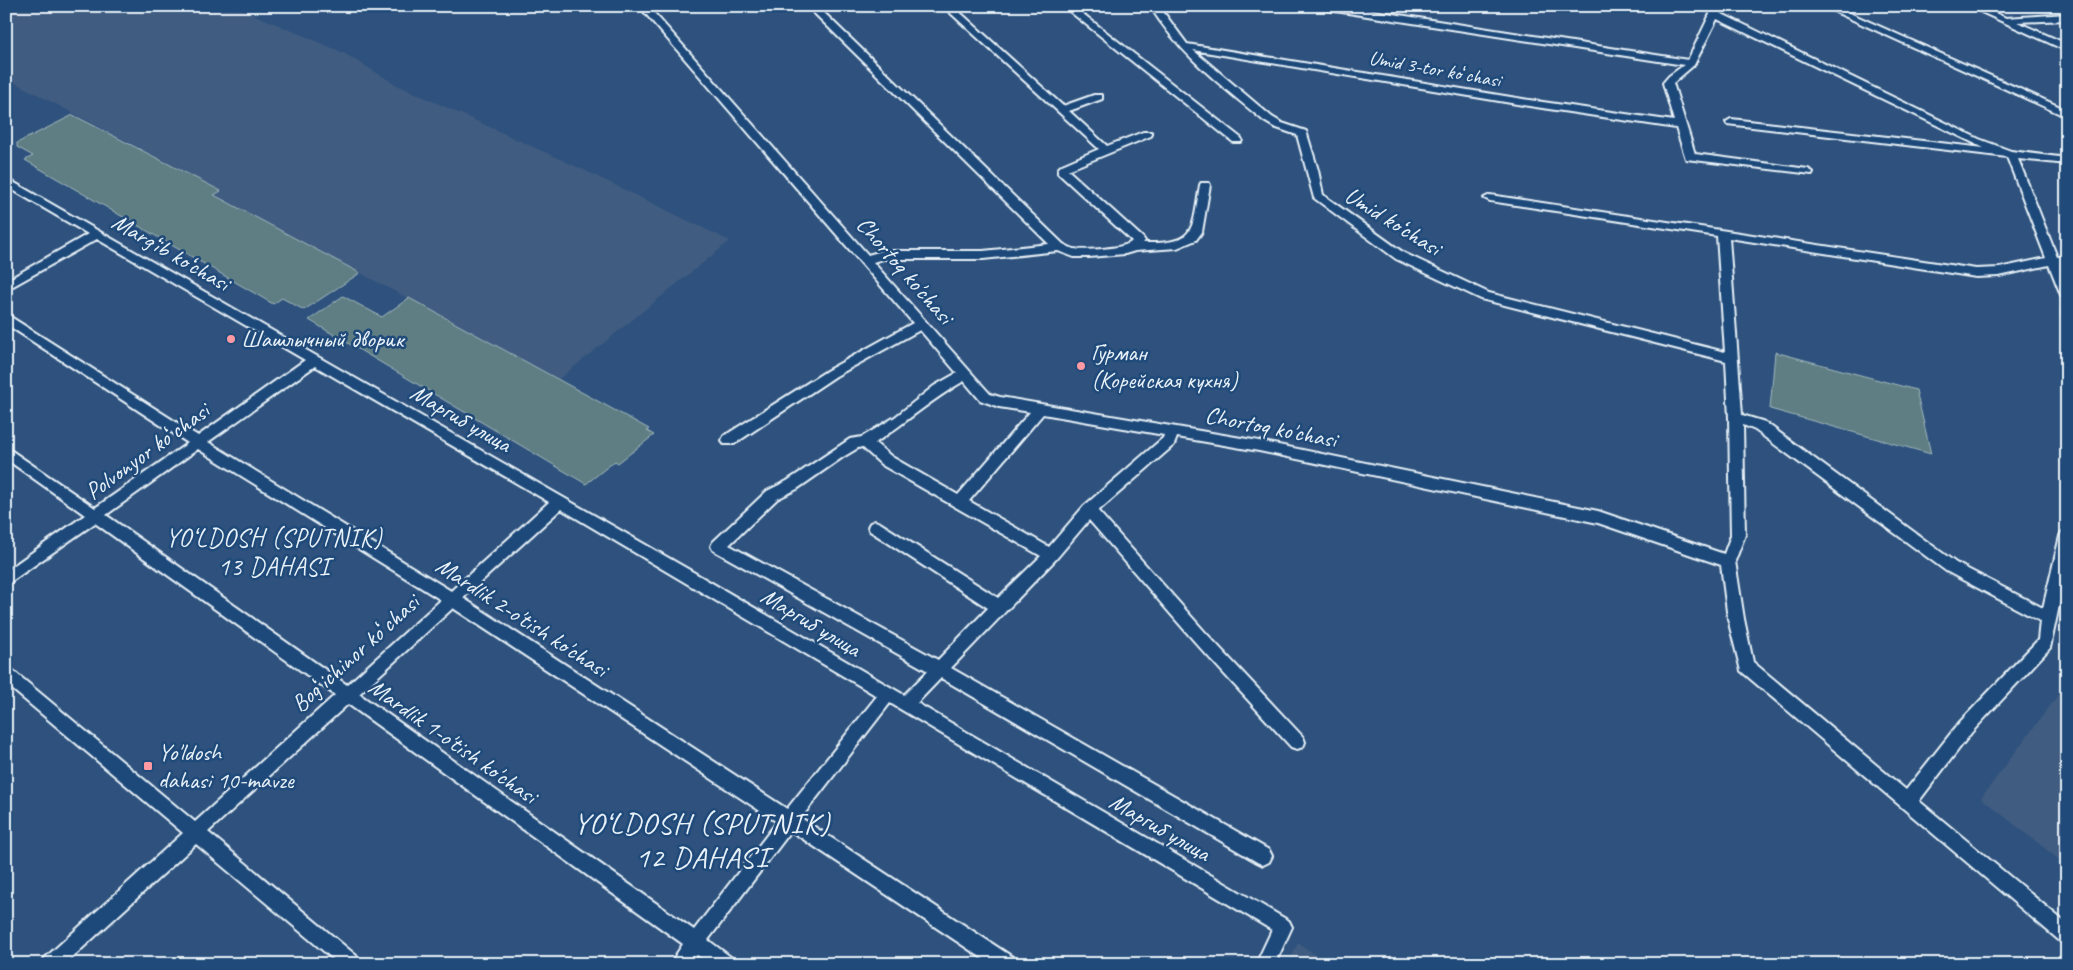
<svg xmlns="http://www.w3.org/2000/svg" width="2073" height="970" font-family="Caveat,sans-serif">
<rect width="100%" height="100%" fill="#2e527d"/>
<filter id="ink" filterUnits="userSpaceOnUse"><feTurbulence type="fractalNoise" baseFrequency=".02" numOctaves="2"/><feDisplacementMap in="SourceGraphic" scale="10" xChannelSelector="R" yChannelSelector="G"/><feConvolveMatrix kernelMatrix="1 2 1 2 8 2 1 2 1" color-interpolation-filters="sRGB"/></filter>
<g filter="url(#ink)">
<g fill="#405b81">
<polygon points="6,6 234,6 344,53 395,84 584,170 730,241 559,379 214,195 221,191 6,78"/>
<polygon points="2067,683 2067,866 1981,798"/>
<polygon points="1298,943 1330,964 1288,964"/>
</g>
<g fill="#5e7e83" stroke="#a3b8be">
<polygon points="73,115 221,191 214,195 360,273 304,310 282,298 273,304 25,160 33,156 17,147 17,143"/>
<polygon points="343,296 382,317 409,298 649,429 647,431 654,435 618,463 615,461 586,484 309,320"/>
<polygon points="1775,352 1916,390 1931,454 1770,409"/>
</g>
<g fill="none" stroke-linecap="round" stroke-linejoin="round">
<polyline stroke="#84a8c2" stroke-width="4" points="2062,313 2067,316"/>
<g stroke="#e8f1f8" stroke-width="4">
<g id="minor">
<path d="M 639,6 L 648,6 L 868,255 L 882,251 L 983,251 L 1049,244 L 807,6 L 817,6 L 1063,244 C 1067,246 1071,248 1074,249 C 1084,251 1126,249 1132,241 L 1058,173 L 1058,169 L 1062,165 L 1099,149 L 943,6 L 953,6 L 1063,106 L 1094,95 L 1102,95 L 1102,99 L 1069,111 L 1107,146 L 1143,132 L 1151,132 L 1152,134 L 1151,136 L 1068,170 L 1143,238 L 1145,241 L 1143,243 C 1197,244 1192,231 1200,185 L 1201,183 L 1209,183 L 1210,185 L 1202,232 L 1196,240 L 1177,248 L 1135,251 L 1125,254 L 1089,257 L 1074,257 L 1058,251 L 983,259 L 883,259 L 873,262 L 990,394 L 1000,397 L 1259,441 L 1598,511 L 1724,554 L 1731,535 L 1729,418 L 1726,361 L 1481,299 L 1396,259 L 1314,198 L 1297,135 L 1274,127 L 1264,121 C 1221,85 1180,55 1150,6 L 1159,6 L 1187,44 L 1529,100 L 1674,121 L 1663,83 L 1669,76 L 1684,65 L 1322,9 L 1318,6 L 1342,6 L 1688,60 L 1711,12 L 1688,6 L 1722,6 L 1720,13 L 1979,139 L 2011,151 L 2067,158 L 2067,164 L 2018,159 L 2057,257 L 2067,256 L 2067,264 L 2061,264 L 2067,280 L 2067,299 L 2061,295 L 2049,265 L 1999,276 L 1976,277 L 1729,238 L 1742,415 L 1765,422 L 1956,563 L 2043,608 L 2060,536 L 2062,532 L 2067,530 L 2067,568 L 2050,648 L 1971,733 L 1919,801 L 2067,924 L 2067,945 L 2061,942 L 1741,671 L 1728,619 L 1721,565 L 1598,523 L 1259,451 L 1177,437 L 1174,445 L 1098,511 L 1205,632 L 1303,737 L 1305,742 L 1303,747 L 1297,749 L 1291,747 L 1195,642 L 1089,520 L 1056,559 L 951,668 L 1269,850 L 1272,856 L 1269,862 L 1263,865 L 1257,862 L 941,678 L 917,703 L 1289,921 L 1292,927 L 1275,964 L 1256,964 L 1272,930 L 890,703 L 801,818 L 1014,958 L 1017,964 L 991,964 L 791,831 L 708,940 L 732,958 L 735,964 L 710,964 L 697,955 L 691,964 L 670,964 L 683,944 L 348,704 L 208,832 L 359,958 L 362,964 L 339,964 L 196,844 L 65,964 L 42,964 L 45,958 L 183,833 L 6,684 L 6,667 L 11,669 L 195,822 L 335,695 L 95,523 L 6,585 L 6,571 L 85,515 L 6,459 L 6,447 L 95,508 L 188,443 L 6,324 L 6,314 L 198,436 L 305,360 L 97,239 L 6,290 L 6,281 L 88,234 L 6,186 L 6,178 L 693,572 L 904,695 L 928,671 L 713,550 L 711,546 L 713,542 L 767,491 L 787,481 L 850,439 L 862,437 L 895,417 L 934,386 L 957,373 L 920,330 L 836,376 L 734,444 L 724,444 L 722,440 L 724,436 L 828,370 L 913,323 ZM 1717,19 L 1984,148 L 1731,119 L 1726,122 L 1727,124 L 2007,157 L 2046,258 L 1999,268 L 1976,269 L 1490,195 L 1484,198 L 1490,201 L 1717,236 L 1725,352 L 1489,293 L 1404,253 L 1323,195 L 1318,170 L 1306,131 L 1282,123 L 1272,117 L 1193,50 L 1529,106 L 1676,128 L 1686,159 L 1812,174 L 1813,172 L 1808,169 L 1695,154 L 1673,83 L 1694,65 ZM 315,366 L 549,502 L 451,591 L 208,442 ZM 964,381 L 980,400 L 999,407 L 1030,412 L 958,495 L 892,457 L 875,443 C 905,423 932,399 964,381 ZM 1043,414 L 1164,435 L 1163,438 L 1084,506 L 1049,547 L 969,501 ZM 1743,425 L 1755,430 L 1946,571 L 2040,621 L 2038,640 L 1959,723 L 1906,790 L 1753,662 L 1744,619 L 1735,561 L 1745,535 ZM 862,447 L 882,465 L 1041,556 L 998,598 L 880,523 L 875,521 L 870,523 L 868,527 L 870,531 L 988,608 L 938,660 L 729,545 L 777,499 L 797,489 L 843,457 L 858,448 ZM 198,449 L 441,600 L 347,685 L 106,515 ZM 561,509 L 877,696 L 787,809 L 463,598 ZM 453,608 L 777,822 L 694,930 L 359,694 Z"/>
<polygon points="1063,6 1073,6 1241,138 1242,140 1241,142 1233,142"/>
<polygon points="1822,6 1834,6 2067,110 2067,117"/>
<polygon points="1968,6 1980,6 2006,18 2067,14 2067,20 2017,22 2067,44 2067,51"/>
</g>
</g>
<use href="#minor" fill="#1f4a7a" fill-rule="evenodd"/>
</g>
</g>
<g fill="#ff9aa2" stroke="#1f4a7a" stroke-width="2">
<circle cx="231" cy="339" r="5"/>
<circle cx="1081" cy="366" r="5"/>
<rect x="143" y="761" width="10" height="10" rx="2.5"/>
</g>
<g text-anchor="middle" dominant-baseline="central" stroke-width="5" stroke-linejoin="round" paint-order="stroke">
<g font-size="20" fill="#e8f1f8" stroke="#1f4a7a">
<text transform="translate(1435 69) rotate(10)">Umid 3-tor koʻchasi</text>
</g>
<g font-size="24" fill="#e8f1f8" stroke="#1f4a7a">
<text transform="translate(1393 221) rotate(32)">Umid ko‘chasi</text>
<text transform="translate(171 252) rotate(30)">Marg‘ib ko‘chasi</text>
<text transform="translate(905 270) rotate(49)">Chortoq ko'chasi</text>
<text transform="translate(461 418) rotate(30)">Маргиб улица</text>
<text transform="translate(1271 427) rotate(11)">Chortoq ko'chasi</text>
<text transform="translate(147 451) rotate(-36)">Polvonyor koʻchasi</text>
<text transform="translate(522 617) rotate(33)">Mardlik 2-o'tish ko'chasi</text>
<text transform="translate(811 622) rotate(31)">Маргиб улица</text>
<text transform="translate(355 653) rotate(-42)">Bogʻichinor koʻchasi</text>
<text transform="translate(453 741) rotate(35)">Mardlik 1-o'tish ko'chasi</text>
<text transform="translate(1160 827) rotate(30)">Маргиб улица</text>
</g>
<g font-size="24" fill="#e8f1f8" stroke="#1f4a7a" text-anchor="start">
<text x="241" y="339">Шашлычный дворик</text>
<text x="1091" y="352">Гурман<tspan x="1091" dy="28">(Корейская кухня)</tspan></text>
<text x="158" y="752">Yo'ldosh<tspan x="158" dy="28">dahasi 10-mavze</tspan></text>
</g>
<g font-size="25" letter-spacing="1" fill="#e8f1f8" stroke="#1f4a7a">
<text x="274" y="538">YO‘LDOSH (SPUTNIK)<tspan x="274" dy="29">13 DAHASI</tspan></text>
</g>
<g font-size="30" letter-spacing="1" fill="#e8f1f8" stroke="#1f4a7a">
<text x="702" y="823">YO‘LDOSH (SPUTNIK)<tspan x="702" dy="34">12 DAHASI</tspan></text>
</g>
</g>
<rect width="2073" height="970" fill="none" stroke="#1f4a7a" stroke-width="25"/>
<rect x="12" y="12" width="2048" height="945" fill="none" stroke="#e8f1f8" stroke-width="2" filter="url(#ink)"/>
</svg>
